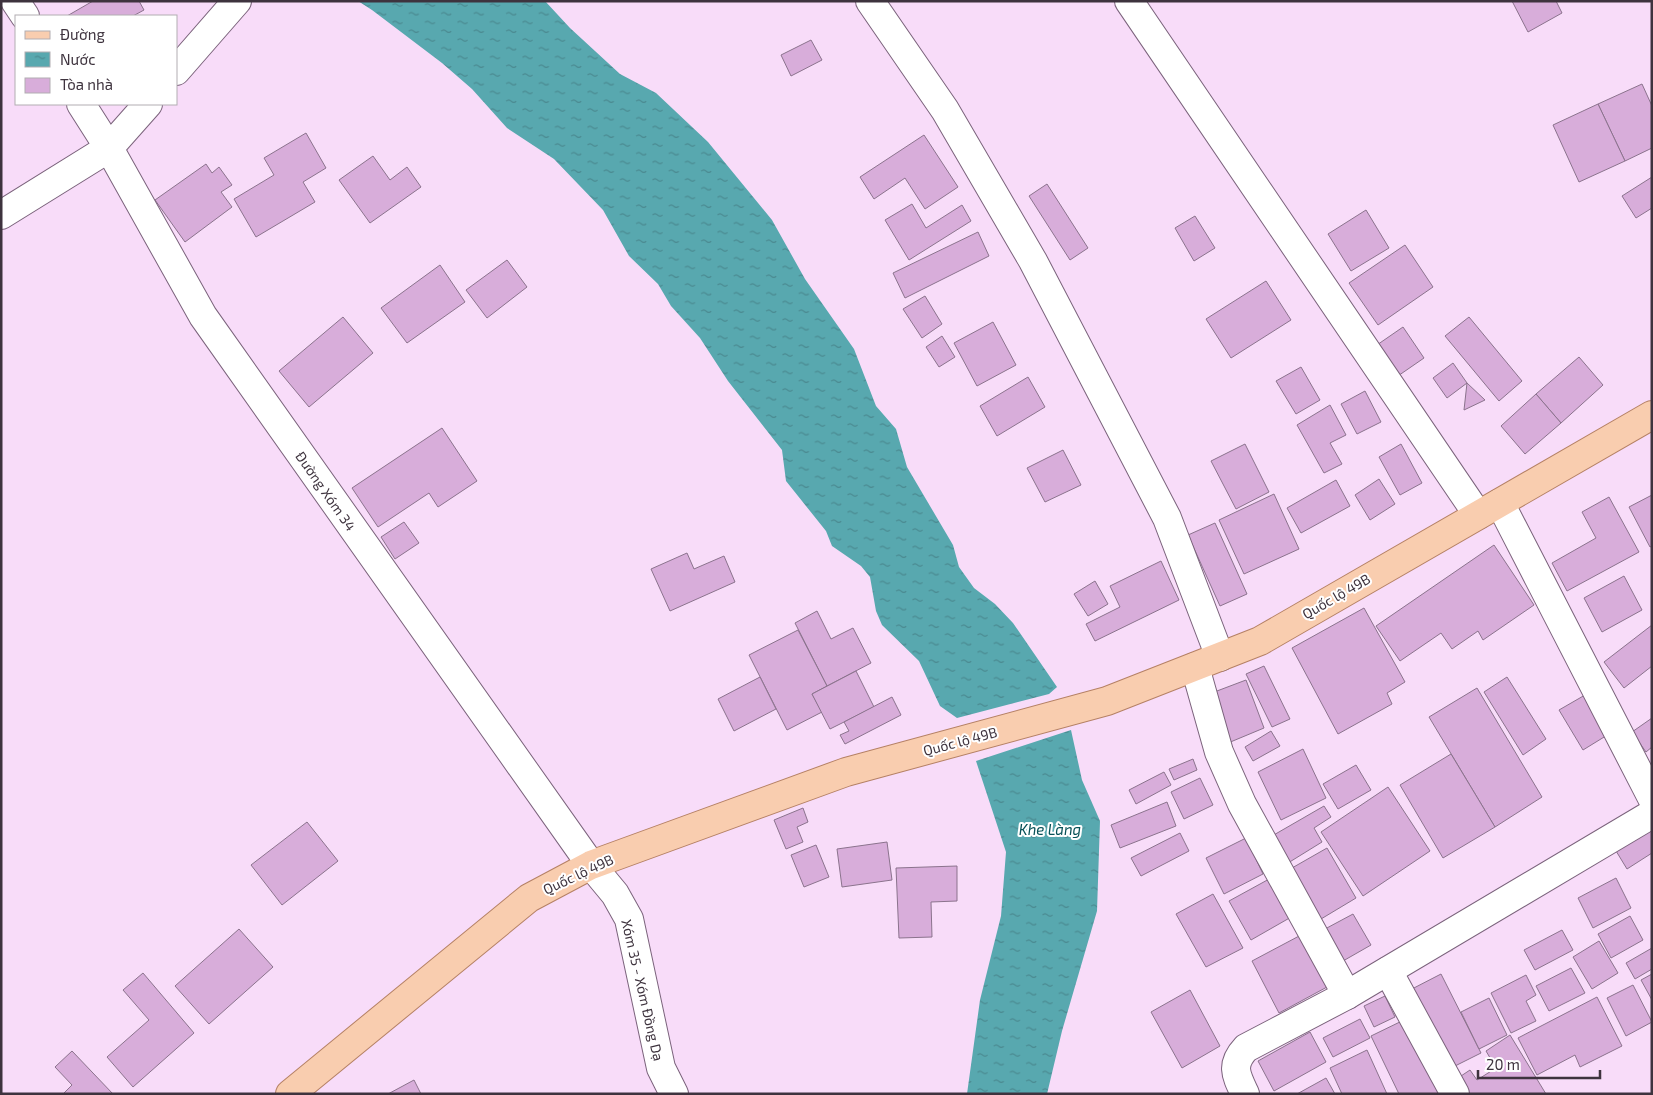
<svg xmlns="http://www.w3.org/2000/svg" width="1653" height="1095" font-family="'Exo 2',sans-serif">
<defs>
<pattern id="water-ripples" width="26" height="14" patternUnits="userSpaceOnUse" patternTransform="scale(1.25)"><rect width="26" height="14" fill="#58a8af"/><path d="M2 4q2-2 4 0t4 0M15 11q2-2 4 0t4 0" fill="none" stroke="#4a8990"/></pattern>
</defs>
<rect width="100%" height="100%" fill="#f8dcf9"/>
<g fill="url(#water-ripples)">
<polygon points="358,1 545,1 570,28 620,74 656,93 708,142 772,220 805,279 854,349 876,406 896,429 907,467 953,545 959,567 974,588 995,604 1013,623 1057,687 1049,694 957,718 940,706 919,661 882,625 876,611 870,577 861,566 832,546 826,531 786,481 782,450 728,381 700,338 671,306 658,284 629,256 603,210 554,159 507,128 472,89 442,63 372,10"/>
<polygon points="1071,730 1082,780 1100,821 1097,911 1062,1031 1047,1094 967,1094 980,1000 1001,916 1006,852 976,761"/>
</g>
<g fill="#d8adda" stroke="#8b738d">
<polygon points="93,1 139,1 144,10 133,16 67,16"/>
<polygon points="1512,1 1556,1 1562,13 1528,32"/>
<polygon points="811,40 822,60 791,76 781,55"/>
<polygon points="1642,84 1652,106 1652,148 1625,161 1598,104"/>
<polygon points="1598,104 1625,161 1579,182 1553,125"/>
<polygon points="306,133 326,168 303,182 315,202 256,237 234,199 274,175 264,158"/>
<polygon points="924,135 958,187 925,209 905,178 874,199 860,177"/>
<polygon points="373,156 390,180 407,167 421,187 370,223 339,180"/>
<polygon points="206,164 212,173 219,167 232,185 221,192 232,207 185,242 155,200"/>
<polygon points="1652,177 1652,208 1636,218 1622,196"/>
<polygon points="1047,184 1088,248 1070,260 1029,196"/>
<polygon points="912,204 926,228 962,205 971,221 909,260 885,220"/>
<polygon points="1366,210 1389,248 1351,271 1328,234"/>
<polygon points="1195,216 1215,248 1194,261 1175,228"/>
<polygon points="978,232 989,256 905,298 893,273"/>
<polygon points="1405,245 1433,287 1378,325 1349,283"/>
<polygon points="507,260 527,287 487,318 466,290"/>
<polygon points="440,265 465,302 407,343 381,308"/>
<polygon points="1266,281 1291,320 1231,358 1206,319"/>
<polygon points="925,296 942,324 922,338 903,309"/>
<polygon points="343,317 373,353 309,407 279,371"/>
<polygon points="1469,317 1522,381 1499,401 1445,336"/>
<polygon points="993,322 1016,365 977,386 954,343"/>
<polygon points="1403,327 1424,358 1395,378 1374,347"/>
<polygon points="942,336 955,357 939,367 926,347"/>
<polygon points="1579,357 1603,385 1561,423 1536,394"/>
<polygon points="1453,363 1467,383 1447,398 1433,378"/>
<polygon points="1301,367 1320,400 1296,414 1276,381"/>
<polygon points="1028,377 1045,407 997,436 980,406"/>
<polygon points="1467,383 1485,400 1464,410"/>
<polygon points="1365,391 1381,422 1357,434 1341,404"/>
<polygon points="1536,394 1561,423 1525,454 1501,426"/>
<polygon points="1330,405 1346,435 1330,443 1342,464 1324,473 1297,425"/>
<polygon points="442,428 477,481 438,507 429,493 378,527 352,488"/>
<polygon points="1245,444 1269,492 1236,509 1211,461"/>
<polygon points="1401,444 1422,483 1400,495 1379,457"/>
<polygon points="1063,450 1081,485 1045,502 1027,468"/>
<polygon points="1379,479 1395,504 1370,520 1355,495"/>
<polygon points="1336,480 1350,506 1301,533 1287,508"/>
<polygon points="1274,494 1299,549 1244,574 1219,520"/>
<polygon points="1652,495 1652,546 1650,547 1629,507"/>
<polygon points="1609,497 1639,552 1567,591 1552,563 1596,538 1582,512"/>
<polygon points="404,522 419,543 395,559 381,537"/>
<polygon points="1215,523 1247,594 1220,606 1188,535"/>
<polygon points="1494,545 1534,605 1483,640 1478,631 1452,649 1441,633 1400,661 1376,626"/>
<polygon points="687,553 694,569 724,556 735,582 670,611 651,569"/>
<polygon points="1161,561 1179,600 1095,641 1086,624 1120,607 1110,586"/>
<polygon points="1624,576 1642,610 1602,632 1584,598"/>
<polygon points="1095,581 1108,604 1088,616 1074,594"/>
<polygon points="1364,608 1405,682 1387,693 1392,704 1338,734 1292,648"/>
<polygon points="817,611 831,639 853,628 871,663 827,686 795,623"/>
<polygon points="1652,625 1652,666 1624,688 1604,662"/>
<polygon points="798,630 827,686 812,694 822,712 787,730 749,655"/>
<polygon points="1264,666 1290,719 1272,727 1246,674"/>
<polygon points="856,671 874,707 830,729 812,694"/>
<polygon points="760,677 776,709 734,731 718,699"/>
<polygon points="1507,677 1546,739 1523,755 1484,692"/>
<polygon points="1246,680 1264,728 1228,743 1209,694"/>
<polygon points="1477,688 1542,797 1495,827 1429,717"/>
<polygon points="1585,695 1609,734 1583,750 1559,710"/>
<polygon points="892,697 901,715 845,744 840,735 849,731 844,722"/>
<polygon points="1652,718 1652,747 1646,752 1632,732"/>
<polygon points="1271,731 1280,746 1253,761 1245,747"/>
<polygon points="1303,749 1326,798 1281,820 1258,772"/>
<polygon points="1451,754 1495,827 1443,858 1400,785"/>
<polygon points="1193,759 1197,770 1174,780 1169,769"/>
<polygon points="1356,765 1371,790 1338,809 1323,784"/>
<polygon points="1164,772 1171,785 1136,804 1129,790"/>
<polygon points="1200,778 1213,805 1184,819 1171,792"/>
<polygon points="1388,787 1430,851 1363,896 1321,832"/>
<polygon points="1167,802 1176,826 1120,848 1111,825"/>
<polygon points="1324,806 1331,817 1314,828 1322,842 1288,863 1272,836"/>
<polygon points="803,808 808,822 797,827 803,842 786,849 774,820"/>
<polygon points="307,822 338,861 282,905 251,865"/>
<polygon points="1652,824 1652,853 1627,869 1613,846"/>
<polygon points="1180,833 1189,851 1141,876 1131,858"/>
<polygon points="1246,838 1263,874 1224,894 1206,858"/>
<polygon points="887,842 892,880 842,887 837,849"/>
<polygon points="816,845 829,877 804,887 791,855"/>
<polygon points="1327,848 1356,898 1321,919 1292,868"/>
<polygon points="957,866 957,901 931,902 932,937 899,938 896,868"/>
<polygon points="1271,878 1293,916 1251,940 1229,901"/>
<polygon points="1616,878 1631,908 1593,928 1578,898"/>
<polygon points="1213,894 1243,948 1206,967 1176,914"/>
<polygon points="1353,914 1371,945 1343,961 1325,929"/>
<polygon points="1630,916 1643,940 1611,958 1598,934"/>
<polygon points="239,929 273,967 209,1024 175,986"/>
<polygon points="1562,930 1573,950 1535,970 1524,950"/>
<polygon points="1301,935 1327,987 1279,1013 1252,961"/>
<polygon points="1599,941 1618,973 1592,989 1573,957"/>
<polygon points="1652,948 1652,969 1635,979 1626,963"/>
<polygon points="1571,968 1585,993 1549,1011 1536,986"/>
<polygon points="143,973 194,1033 133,1087 107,1057 149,1020 123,990"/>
<polygon points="1441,974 1481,1053 1449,1069 1410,990"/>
<polygon points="1652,974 1652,1000 1641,980"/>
<polygon points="1526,975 1536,995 1526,1001 1536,1021 1511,1033 1491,993"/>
<polygon points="1633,985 1652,1022 1626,1036 1607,998"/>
<polygon points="1190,990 1220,1046 1182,1068 1151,1012"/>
<polygon points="1385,996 1395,1017 1374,1027 1364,1006"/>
<polygon points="1597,997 1622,1046 1580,1067 1575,1055 1537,1075 1518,1038"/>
<polygon points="1489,998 1507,1035 1479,1049 1461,1012"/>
<polygon points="1360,1019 1370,1038 1333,1057 1323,1038"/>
<polygon points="1406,1019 1443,1094 1399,1094 1371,1036"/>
<polygon points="1310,1032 1326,1062 1274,1091 1258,1061"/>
<polygon points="1510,1035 1546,1094 1468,1094 1458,1078 1470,1070 1477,1080 1496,1068 1486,1051"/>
<polygon points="1367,1050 1387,1094 1342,1094 1330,1068"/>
<polygon points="72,1051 113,1094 63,1094 72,1085 55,1067"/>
<polygon points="1326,1078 1335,1094 1297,1094"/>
<polygon points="414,1080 421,1094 388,1094"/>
</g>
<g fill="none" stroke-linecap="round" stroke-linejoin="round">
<g stroke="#7b637c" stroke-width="30">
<g id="street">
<polyline points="15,1 25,16"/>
<polyline points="870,1 945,110 1033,261 1167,518 1220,657"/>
<polyline points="1129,1 1478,515"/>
<polyline points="81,104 109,148 203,316 591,865 615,894 629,919 661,1068 674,1094"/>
<polyline points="1500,503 1652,798"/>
<polyline points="1195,667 1219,752 1242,804 1347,995"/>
<polyline points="1388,971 1455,1094"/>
<path d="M 1245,1094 C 1236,1075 1230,1065 1246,1048 L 1347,995 L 1652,814"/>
</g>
</g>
<g stroke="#7b637c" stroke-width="30">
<g id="secondary">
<polyline points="176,71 237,1"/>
<polyline points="1,215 109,148 148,104"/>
</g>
</g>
<g stroke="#b58165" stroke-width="30">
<polyline id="primary" points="290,1094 529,898 591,865 846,772 1107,701 1260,641 1652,415"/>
</g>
<use href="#street" stroke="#fff" stroke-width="28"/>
<use href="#secondary" stroke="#fff" stroke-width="28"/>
<use href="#primary" stroke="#f9cdaf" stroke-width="28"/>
</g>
<g text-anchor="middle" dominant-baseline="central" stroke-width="4" stroke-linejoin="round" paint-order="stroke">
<g font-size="14" fill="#3e333e" stroke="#fff">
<text transform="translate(326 491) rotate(55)">Đường Xóm 34</text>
<text transform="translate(1336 596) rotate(-30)">Quốc lộ 49B</text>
<text transform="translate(960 741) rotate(-15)">Quốc lộ 49B</text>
<text transform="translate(578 874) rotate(-25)">Quốc lộ 49B</text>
<text transform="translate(643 990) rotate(77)">Xóm 35 - Xóm Đồng Dạ</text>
</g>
<g font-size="15" font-style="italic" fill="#075157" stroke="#fff">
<text x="1050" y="829">Khe Làng</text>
</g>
</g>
<rect width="1653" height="1095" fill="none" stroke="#3e333e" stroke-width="5"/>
<rect x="15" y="15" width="162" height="90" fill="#ffffff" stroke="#b2adb2"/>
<rect x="25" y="31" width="25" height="8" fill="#f9cdaf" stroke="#b2adb2"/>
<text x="60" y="40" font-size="15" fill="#3e333e">Đường</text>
<rect x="25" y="52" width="25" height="15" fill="url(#water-ripples)" stroke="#b2adb2"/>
<text x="60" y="65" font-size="15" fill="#3e333e">Nước</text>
<rect x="25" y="78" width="25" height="15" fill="#d8adda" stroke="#b2adb2"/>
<text x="60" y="90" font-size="15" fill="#3e333e">Tòa nhà</text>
<path d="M1478 1070v8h122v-8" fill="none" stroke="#3e333e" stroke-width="2.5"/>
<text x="1486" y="1070" font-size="15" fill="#3e333e" stroke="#ffffff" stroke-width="4" paint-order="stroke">20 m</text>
</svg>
